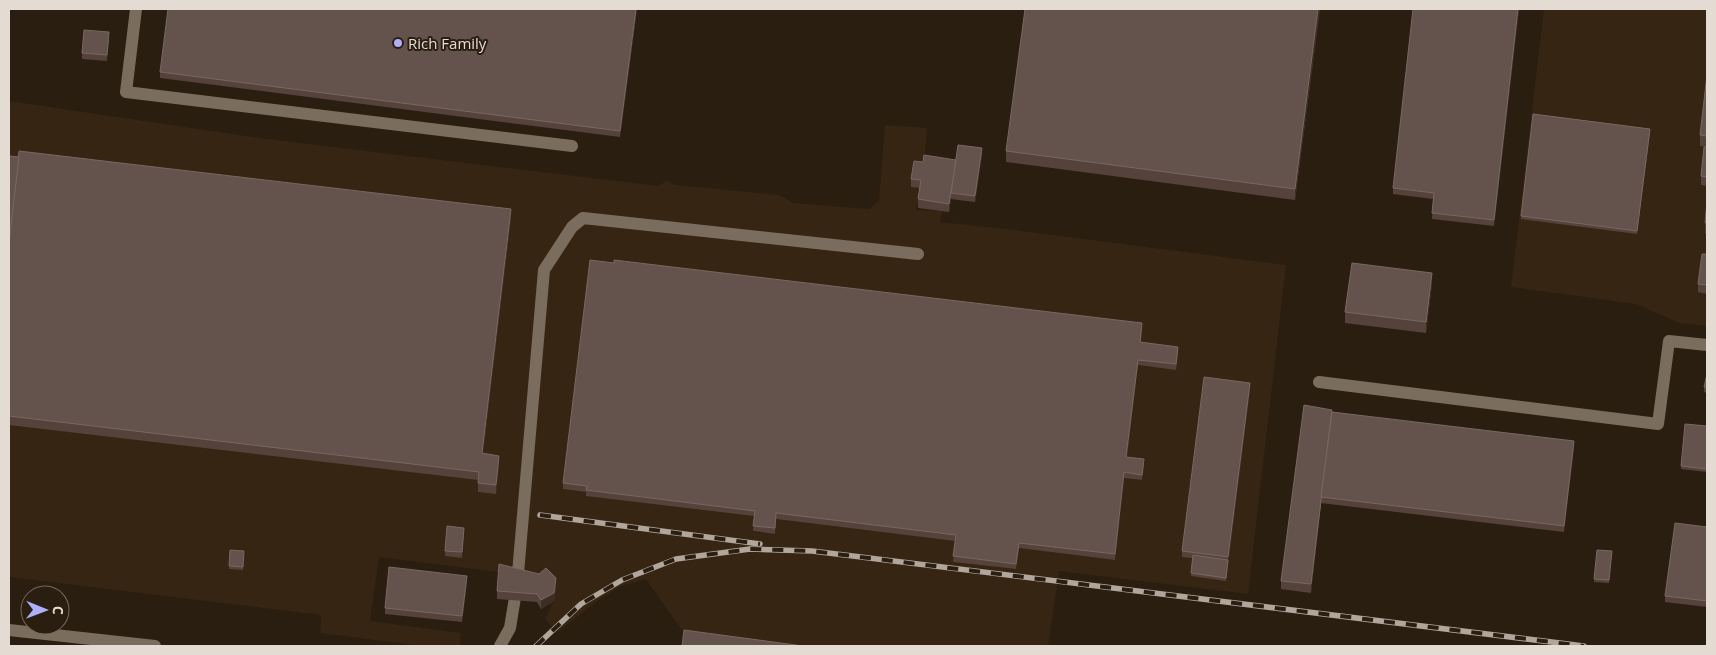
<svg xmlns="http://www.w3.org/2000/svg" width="1716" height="655" font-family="'Open Sans',sans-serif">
<rect width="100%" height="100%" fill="#2a1e11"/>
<g fill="#362512" fill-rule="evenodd">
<polygon points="1544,9 1707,9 1707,326 1679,323 1636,304 1511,287"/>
<path d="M 9,101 L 267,139 L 659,186 L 667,180 L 675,185 L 779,195 L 793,203 L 869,209 L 879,201 L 885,125 L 927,128 L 923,171 L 912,187 L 921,188 L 916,210 L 942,211 L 940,222 L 1014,230 L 1286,265 L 1248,594 L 1059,571 L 1048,646 L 682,646 L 684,633 L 646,579 L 621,586 L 597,601 L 558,632 L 545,619 L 554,601 L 499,572 L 379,557 L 370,621 L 461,633 L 460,646 L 422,646 L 320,633 L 321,615 L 9,577 ZM 1142,329 L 1140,348 L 1176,370 L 1138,365 L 1126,463 L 1144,465 L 1142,480 L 1124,478 L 1114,560 L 1019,548 L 1016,569 L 954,562 L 956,541 L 776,519 L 774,534 L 753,532 L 755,516 L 563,489 Z"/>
</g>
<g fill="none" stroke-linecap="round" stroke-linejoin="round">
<g stroke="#7b6d5d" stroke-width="12">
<polyline points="136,9 126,92 572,146"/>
<polyline points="1319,382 1658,424 1669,341 1707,345"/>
<polyline points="9,630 155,646"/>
<polyline points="500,646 510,628 517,585 544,270 572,227 583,218 918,254"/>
</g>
<g stroke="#b0a69c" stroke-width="5.5">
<g id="rail">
<polyline points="540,515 760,544"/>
<polyline points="536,646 581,604 622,580 676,559 750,549 812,551 1584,646"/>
</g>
</g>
<use href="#rail" stroke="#2a1e11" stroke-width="4" stroke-dasharray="11" stroke-linecap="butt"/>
</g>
<g fill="#55423b">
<polygon points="637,9 620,137 160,78 160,72"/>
<polygon points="1320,9 1295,200 1006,162 1006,151"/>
<polygon points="1519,9 1494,226 1432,219 1433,199 1393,194 1393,188"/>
<polygon points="109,38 107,61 82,59 82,53"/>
<polygon points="1707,75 1707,147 1700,146 1700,135"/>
<polygon points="1650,132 1637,234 1521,219 1521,216"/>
<polygon points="1707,147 1707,186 1701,185 1701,176"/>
<polygon points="982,154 975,202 951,199 949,212 918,208 918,199 920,188 911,187 911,179 923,162 956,162"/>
<polygon points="9,156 511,218 483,453 499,464 496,494 478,492 478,480 9,425"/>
<polygon points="1707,202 1707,234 1705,234 1705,223"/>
<polygon points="1707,254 1707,294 1698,292 1698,284"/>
<polygon points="1432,284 1426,333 1345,323 1345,312"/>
<polygon points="1142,329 1141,342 1178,353 1176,370 1138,365 1127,457 1144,465 1142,480 1124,478 1115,560 1019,548 1016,569 953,562 955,541 776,519 775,534 753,531 754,516 586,496 586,492 563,489 563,483"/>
<polygon points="1707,375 1707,393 1704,392 1704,387"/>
<polygon points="1250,389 1226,581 1191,576 1192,558 1182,557 1182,551"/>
<polygon points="1332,412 1574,447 1564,532 1321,503 1311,593 1281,589 1281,581"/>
<polygon points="1707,426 1707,472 1681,469 1681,466"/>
<polygon points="1707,527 1707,607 1665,602 1665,596"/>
<polygon points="464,534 462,558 445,556 445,551"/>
<polygon points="230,550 244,551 243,570 229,569"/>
<polygon points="1597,550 1612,551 1609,583 1594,582"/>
<polygon points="467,582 462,622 385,614 385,608"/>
<polygon points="556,586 554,601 541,609 537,602 497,599 497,591"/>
</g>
<g fill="#3d2d24">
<polygon points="636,9 637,9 620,137 620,131"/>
<polygon points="1318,9 1320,9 1295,200 1295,189"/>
<polygon points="1518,9 1519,9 1494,226 1494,220"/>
<polygon points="982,148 982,154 975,202 975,196"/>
<polygon points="951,193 951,199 949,212 949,204"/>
<polygon points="511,209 511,218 482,462 482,453"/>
<polygon points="1432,273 1432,284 1426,333 1426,322"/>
<polygon points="1138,360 1138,365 1126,463 1126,457"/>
<polygon points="1250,383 1250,389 1226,581 1228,557"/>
<polygon points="1574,441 1574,447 1564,532 1564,526"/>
<polygon points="499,456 499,464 496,494 496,485"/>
<polygon points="1124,472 1124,478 1115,560 1115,554"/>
<polygon points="1321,497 1321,503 1311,593 1311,584"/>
<polygon points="467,576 467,582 462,622 462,616"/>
<polygon points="556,578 556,586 554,601 541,609 541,600"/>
</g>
<g fill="#64534c" stroke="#786861">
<polygon points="168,9 636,9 620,131 160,72"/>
<polygon points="1025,9 1318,9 1295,189 1006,151"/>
<polygon points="1413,9 1518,9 1494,220 1432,213 1434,193 1393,188"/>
<polygon points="84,30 109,32 107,55 82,53"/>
<polygon points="1707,75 1707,136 1700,135"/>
<polygon points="1533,114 1650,129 1637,231 1521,216"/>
<polygon points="958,145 982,148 975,196 951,193"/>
<polygon points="1704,147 1707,147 1707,177 1701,176"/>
<polygon points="19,151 511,209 482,453 499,456 496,485 478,483 479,472 9,416 9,242"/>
<polygon points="924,155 956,160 949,204 918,199 921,180 911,179 914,161 923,162"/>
<polygon points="9,156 19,157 9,242"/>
<polygon points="1707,202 1707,223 1705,223"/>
<polygon points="1702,254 1707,254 1707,285 1698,284"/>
<polygon points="590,260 614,263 614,260 1142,323 1140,342 1178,347 1176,364 1138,360 1126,457 1144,459 1142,475 1124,472 1115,554 1019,543 1016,564 953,556 956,535 776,513 775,528 753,526 755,511 586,490 587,486 563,483"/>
<polygon points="1352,263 1432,273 1426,322 1345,312"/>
<polygon points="1707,374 1707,387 1704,387"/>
<polygon points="1204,377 1250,383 1228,557 1182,551"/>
<polygon points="1304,405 1332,410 1311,584 1281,581"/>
<polygon points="1332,412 1574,441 1564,526 1321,497"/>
<polygon points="1685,424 1707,426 1707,469 1681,466"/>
<polygon points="1675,523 1707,527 1707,601 1665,596"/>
<polygon points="447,526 464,528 462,552 445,551"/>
<polygon points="230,550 244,551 243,567 229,566"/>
<polygon points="1597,550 1612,551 1609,580 1594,579"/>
<polygon points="1193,555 1228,560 1226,578 1191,573"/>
<polygon points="499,564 539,574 546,568 556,578 554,593 541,600 537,594 497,591"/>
<polygon points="389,567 467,576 462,616 385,608"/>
<polygon points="684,630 803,646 682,646"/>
</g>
<circle fill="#adaffb" stroke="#2a1e11" stroke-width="2" cx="398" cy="43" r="5"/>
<g text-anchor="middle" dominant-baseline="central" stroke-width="4" stroke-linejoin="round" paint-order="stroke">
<g font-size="15" fill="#e4dbd2" stroke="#2a1e11" text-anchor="start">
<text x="408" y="43">Rich Family</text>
</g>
</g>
<rect width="1716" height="655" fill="none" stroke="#e4dbd2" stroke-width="20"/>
<g transform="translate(45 610) rotate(91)"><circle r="24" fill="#2a1e11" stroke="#746a5e"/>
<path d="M0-4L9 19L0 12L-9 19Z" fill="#adaffb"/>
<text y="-8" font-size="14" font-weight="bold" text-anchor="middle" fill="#e4dbd2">С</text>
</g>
</svg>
